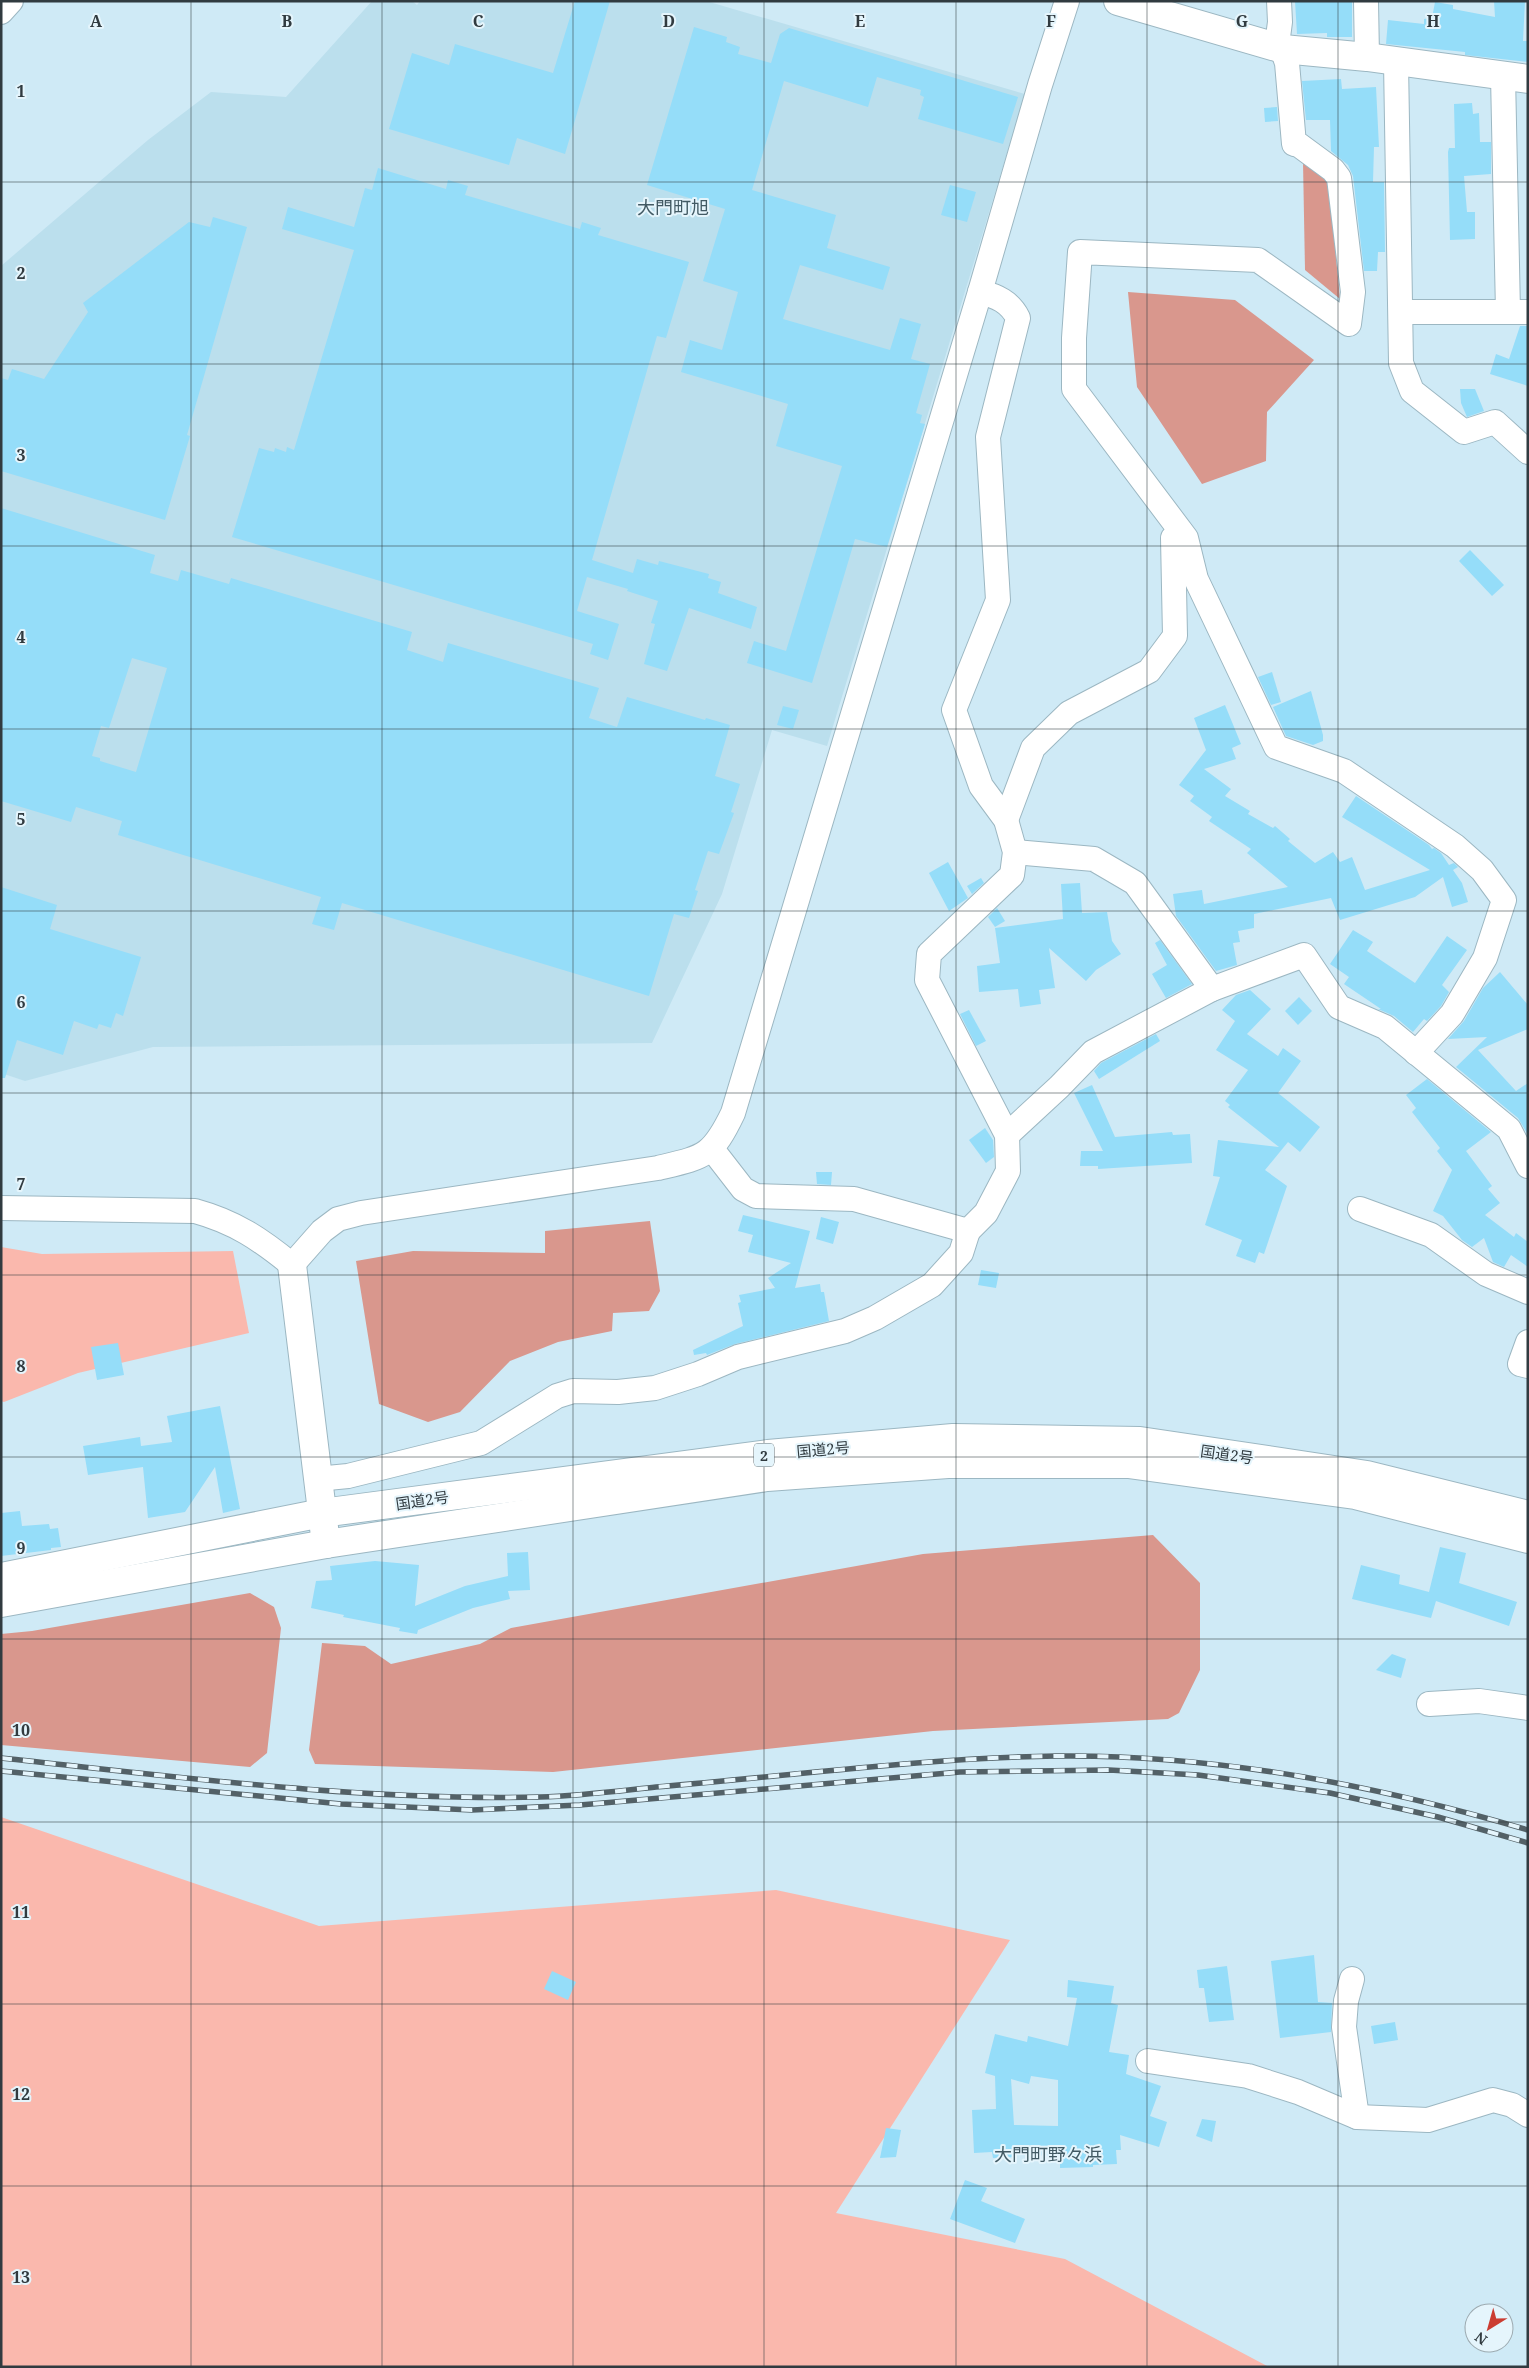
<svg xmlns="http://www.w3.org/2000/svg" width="1529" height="2368" font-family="'Noto Serif','Noto Sans JP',serif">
<rect width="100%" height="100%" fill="#cfeaf6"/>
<polygon fill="#bbdfed" points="372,1 412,1 417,5 420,1 706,1 1025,94 827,746 772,730 722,894 652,1043 153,1047 25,1081 1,1073 1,266 148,140 211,92 286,97"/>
<g fill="#fab8ad">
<polygon points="1,1247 42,1254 233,1251 249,1333 78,1373 4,1402 1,1401"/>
<polygon points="1,1817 319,1926 776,1890 1010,1940 836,2213 1065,2259 1269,2367 1,2367"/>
</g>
<g fill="#d9978d">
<polygon points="1303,162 1329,182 1340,299 1305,270"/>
<polygon points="1128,292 1235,300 1314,360 1267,412 1266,461 1202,484 1137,387"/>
<polygon points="650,1221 660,1291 649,1311 613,1313 612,1331 558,1342 510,1361 460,1412 428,1422 379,1404 356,1261 413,1251 545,1253 545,1231"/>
<polygon points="1153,1535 1200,1583 1200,1670 1179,1713 1168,1719 933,1731 553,1772 315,1764 309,1750 322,1643 365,1646 391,1664 480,1644 511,1628 923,1554"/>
<polygon points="250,1593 274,1607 281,1628 267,1753 250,1767 1,1745 1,1634 32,1631"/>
</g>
<g fill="#95ddf9" fill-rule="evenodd">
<polygon points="575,1 610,1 565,154 517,138 509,165 389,129 412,53 449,65 455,44 553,73"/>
<polygon points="1295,1 1352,1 1352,37 1327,37 1327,33 1297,34"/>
<polygon points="1494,1 1525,1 1523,41 1528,41 1528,62 1465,55 1465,52 1386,44 1388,20 1424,24 1424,19 1432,18 1435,2 1453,5 1453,9 1495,17"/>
<polygon points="694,27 727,37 726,42 740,47 738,54 771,63 780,34 789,28 1018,97 1003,144 918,119 924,97 920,95 921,90 877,77 868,107 784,81 752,190 836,215 827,248 890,267 883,290 800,265 783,319 890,350 900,318 921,324 911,359 930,364 916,413 922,415 920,423 925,424 887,547 855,539 812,683 747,663 754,641 786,651 842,466 776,446 788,404 681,372 690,340 722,350 738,292 703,281 725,209 647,185"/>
<polygon points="1341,79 1342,89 1376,87 1379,147 1374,147 1373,182 1384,182 1385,252 1378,252 1377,271 1364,271 1353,176 1348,165 1331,151 1330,120 1306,120 1302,81"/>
<polygon points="1472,103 1473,114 1479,113 1480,142 1491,142 1491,174 1464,176 1467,212 1475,212 1475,239 1450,240 1448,152 1449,148 1455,148 1454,104"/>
<polygon points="1277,107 1278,121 1265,122 1264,108"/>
<polygon points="378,168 446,189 448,180 468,186 465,195 580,229 582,222 601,228 598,235 689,262 666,338 657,336 592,560 633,573 637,559 658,565 659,561 709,574 708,578 721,582 718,593 757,607 751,629 689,608 667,671 644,664 655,624 651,623 658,601 627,591 628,589 587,577 577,611 619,624 608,660 590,654 593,644 232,537 259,448 274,452 275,448 286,452 287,447 294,450 354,250 282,229 288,207 354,227 365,188 372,190"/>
<polygon points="950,185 976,192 967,222 941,215"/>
<polygon points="213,217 247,227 187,435 190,436 165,520 1,471 1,378 8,380 12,369 44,379 88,312 83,303 189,222 210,227"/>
<polygon points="1520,326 1528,326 1528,386 1490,374 1496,354 1509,359"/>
<polygon points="1460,389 1475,389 1484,411 1467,417 1461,403"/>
<path d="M 1,508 L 155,555 L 150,573 L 178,581 L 181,570 L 229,584 L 231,578 L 412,632 L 407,650 L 443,662 L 448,643 L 599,688 L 589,718 L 617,727 L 627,697 L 705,720 L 706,718 L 730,725 L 715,776 L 740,784 L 731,812 L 734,813 L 719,854 L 708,851 L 695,890 L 698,891 L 689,918 L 674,914 L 649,996 L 342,903 L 334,930 L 312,924 L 321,897 L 118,835 L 122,821 L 76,807 L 71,822 L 1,801 ZM 132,658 L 167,668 L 136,772 L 100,761 L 100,758 L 92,756 L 101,726 L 109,728 Z"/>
<polygon points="1470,550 1504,585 1492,596 1459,561"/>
<polygon points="1272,672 1281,702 1271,705 1258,677"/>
<polygon points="1311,691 1323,735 1323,741 1313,745 1286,736 1273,707"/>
<polygon points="1225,705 1241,744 1232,748 1236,759 1204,769 1231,789 1225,796 1250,811 1248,814 1273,828 1275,826 1290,839 1288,841 1315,863 1333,852 1340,862 1352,857 1365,890 1430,870 1342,817 1356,796 1429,845 1432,849 1434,848 1441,853 1449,865 1454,863 1458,867 1453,870 1462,883 1468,902 1452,907 1443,877 1415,897 1340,920 1331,898 1254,914 1254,928 1238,931 1240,942 1233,943 1237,965 1216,971 1176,916 1173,894 1202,890 1204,904 1288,887 1247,853 1251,849 1209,821 1212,817 1190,801 1194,796 1179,785 1206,750 1194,718"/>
<polygon points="783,706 799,710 793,729 777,725"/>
<polygon points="948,862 968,898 949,911 929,873"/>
<polygon points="981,878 984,883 972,894 967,886"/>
<polygon points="1080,883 1082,913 1107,912 1112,941 1121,954 1096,970 1086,981 1049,948 1055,988 1039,990 1041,1004 1020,1007 1018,989 979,992 977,966 1000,963 995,928 1063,919 1061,884"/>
<polygon points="1,887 57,905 50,929 141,957 123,1016 116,1013 111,1028 99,1024 97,1029 74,1021 63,1055 17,1040 5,1078 1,1078"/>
<polygon points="997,908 1005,921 995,927 988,917"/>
<polygon points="1353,930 1373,942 1367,951 1415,983 1447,936 1467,950 1442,985 1449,992 1441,1006 1427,1021 1424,1019 1413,1032 1394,1016 1378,1009 1381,1009 1344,984 1349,977 1330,964"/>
<polygon points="1160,940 1192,984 1166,998 1152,974 1167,965 1155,943"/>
<polygon points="1500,972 1528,1005 1528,1029 1478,1050 1516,1091 1528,1083 1528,1135 1518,1118 1456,1067 1487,1037 1448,1039 1464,1021 1483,988"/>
<polygon points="1250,990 1271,1009 1247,1034 1278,1056 1283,1048 1301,1061 1278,1093 1320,1127 1300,1152 1288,1142 1265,1170 1287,1186 1264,1254 1259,1252 1255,1263 1236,1256 1242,1240 1205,1225 1220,1177 1213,1176 1218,1140 1279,1147 1228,1107 1230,1105 1225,1101 1248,1070 1216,1050 1235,1021 1222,1010 1236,995"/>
<polygon points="1299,997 1312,1011 1298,1025 1285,1011"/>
<polygon points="969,1010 986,1041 976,1046 960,1014"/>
<polygon points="1156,1034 1160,1041 1099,1079 1094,1071 1101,1063"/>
<polygon points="1427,1079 1491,1132 1466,1151 1492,1186 1488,1189 1500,1203 1485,1215 1514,1237 1516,1233 1528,1242 1528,1267 1511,1255 1504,1267 1493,1262 1484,1238 1472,1247 1462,1240 1443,1216 1433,1211 1452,1170 1437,1151 1440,1148 1412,1112 1416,1108 1406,1095"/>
<polygon points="1092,1085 1115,1137 1172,1132 1173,1135 1190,1134 1192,1163 1098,1169 1098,1166 1080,1166 1081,1151 1103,1151 1074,1093"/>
<polygon points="985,1128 993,1140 994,1157 986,1163 969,1140"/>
<polygon points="816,1172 832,1172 831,1185 817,1184"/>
<polygon points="743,1215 810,1231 795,1288 820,1284 821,1292 824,1292 829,1321 735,1344 707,1355 706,1353 694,1355 693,1350 743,1326 738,1303 741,1302 739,1295 775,1288 768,1278 791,1263 748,1252 753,1235 738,1231"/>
<polygon points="821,1217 839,1222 833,1244 816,1239"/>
<polygon points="981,1270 999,1273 996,1288 978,1285"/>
<polygon points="118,1343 124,1375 97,1380 91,1347"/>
<polygon points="220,1406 240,1509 223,1513 215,1467 185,1512 148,1518 143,1467 88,1475 83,1446 140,1437 141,1446 172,1442 167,1416"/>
<polygon points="20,1511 22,1526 49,1524 50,1529 58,1528 61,1547 51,1548 51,1550 1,1556 1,1513"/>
<polygon points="1440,1547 1466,1553 1459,1583 1517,1602 1509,1626 1436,1601 1431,1618 1352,1599 1361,1565 1400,1575 1399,1584 1429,1592"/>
<polygon points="528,1552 530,1590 508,1591 510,1599 473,1608 418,1630 417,1634 399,1631 400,1628 343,1617 344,1615 311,1608 316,1581 332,1580 330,1566 375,1561 419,1565 415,1606 465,1586 508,1576 507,1553"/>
<polygon points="1392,1654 1406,1659 1401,1678 1376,1670"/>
<polygon points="1314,1955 1318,2002 1332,2003 1331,2032 1280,2038 1271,1961"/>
<polygon points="1227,1966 1234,2020 1209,2022 1204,1988 1199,1988 1197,1970"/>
<polygon points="552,1971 576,1982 568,2000 544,1989"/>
<path d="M 1068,1980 L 1114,1986 L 1111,2003 L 1118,2005 L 1109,2052 L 1129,2055 L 1126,2074 L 1161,2086 L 1150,2116 L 1167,2122 L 1159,2147 L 1120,2135 L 1121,2150 L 1116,2150 L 1117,2164 L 1093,2165 L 1093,2167 L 1060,2168 L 1060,2156 L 1015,2155 L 1015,2157 L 993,2158 L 992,2152 L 974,2153 L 972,2110 L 996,2109 L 995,2076 L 985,2073 L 995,2034 L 1027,2042 L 1028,2036 L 1068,2046 L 1077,1998 L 1067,1997 ZM 1031,2076 L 1058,2080 L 1058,2126 L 1014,2125 L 1011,2079 L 1029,2084 Z"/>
<polygon points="1395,2022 1398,2040 1374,2044 1371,2026"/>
<polygon points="1202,2119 1216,2121 1212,2142 1196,2136"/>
<polygon points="886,2128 901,2130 896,2157 880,2158"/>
<polygon points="965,2180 987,2188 981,2201 1025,2219 1015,2243 950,2219"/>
</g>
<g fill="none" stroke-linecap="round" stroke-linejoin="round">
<g stroke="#9cb7c2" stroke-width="26">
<g id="minor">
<polyline points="1279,1 1280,22 1278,37 1287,63 1294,144 1299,145 1333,170 1339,178 1353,292 1349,324 1258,260 1080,252 1074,338 1074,389 1186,538 1196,579 1276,747 1344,771 1384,798 1455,846 1482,870 1504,900 1485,958 1452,1014 1416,1053"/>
<polyline points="1366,1 1367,57"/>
<polyline points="1,12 11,1"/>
<polyline points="1396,62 1401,363 1412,391 1464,432 1495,422 1528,452"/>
<polyline points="1503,76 1508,312"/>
<polyline points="1401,312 1528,312"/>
<polyline points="1006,820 1033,748 1069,713 1149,671 1175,636 1173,538 1180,531"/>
<polyline points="1015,852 1094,859 1135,883 1212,989"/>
<polyline points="1007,1135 1059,1087 1093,1052 1212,989 1304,955 1339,1007 1385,1027 1509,1129 1528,1166"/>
<path d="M 712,1149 L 743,1189 L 756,1196 L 854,1199 L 968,1231 L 986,1213 L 1008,1171 L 1007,1135 L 927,980 L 929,954 L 1012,875 L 1015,852 L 1006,820 L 981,786 L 954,710 L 998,600 L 988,437 L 1018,318 C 1010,302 997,296 980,292"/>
<path d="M 1,1208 L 195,1211 C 235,1222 260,1239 292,1265 L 322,1231 L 338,1219 L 361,1213 L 658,1168 C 704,1157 712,1157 733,1113 L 980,292 L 1040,85 L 1067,1"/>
<polyline points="1360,1209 1431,1235 1486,1274 1528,1292"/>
<polyline points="1528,1342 1520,1364 1528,1366"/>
<polyline points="317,1479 348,1476 481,1443 557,1396 573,1391 618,1392 655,1388 698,1374 738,1357 845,1331 875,1318 932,1285 961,1253 968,1231"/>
<polyline points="1429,1704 1479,1701 1528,1708"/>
<polyline points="1352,1979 1346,2001 1344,2027 1357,2117"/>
<polyline points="1148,2061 1248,2076 1298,2092 1357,2117 1428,2120 1493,2100 1512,2105 1528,2115"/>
</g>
</g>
<g stroke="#9cb7c2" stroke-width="30">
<g id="tertiary">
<polyline points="1118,1 1283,49 1367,57 1528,79"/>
<polyline points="292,1265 326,1544"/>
</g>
</g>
<g stroke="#9cb7c2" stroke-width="30">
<g id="trunk">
<polyline points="1,1577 322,1513 768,1454 953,1438 1140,1441 1367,1475 1528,1515"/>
<polyline points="1,1603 326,1544 767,1477 948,1464 1128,1464 1355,1495 1528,1539"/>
</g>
</g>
<use href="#minor" stroke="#fff" stroke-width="24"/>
<use href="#tertiary" stroke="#fff" stroke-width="28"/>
<use href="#trunk" stroke="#fff" stroke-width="28"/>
<g stroke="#536167" stroke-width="5.5">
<g id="rail">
<path d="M 1,1758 C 180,1777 360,1801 540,1797 C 579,1796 618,1791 656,1787 C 789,1776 923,1758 1056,1756 C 1215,1754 1376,1785 1528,1830"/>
<polyline points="1,1771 341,1804 472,1810 580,1805 960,1772 1109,1770 1198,1775 1330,1793 1438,1817 1528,1843"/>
</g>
</g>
<use href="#rail" stroke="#e5f5fc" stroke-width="4" stroke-dasharray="11" stroke-linecap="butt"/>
</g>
<path fill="none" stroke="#313b40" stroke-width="1" stroke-opacity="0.55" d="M 191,1 L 191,2367M 382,1 L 382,2367M 573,1 L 573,2367M 764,1 L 764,2367M 956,1 L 956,2367M 1147,1 L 1147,2367M 1338,1 L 1338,2367M 1,182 L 1528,182M 1,364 L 1528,364M 1,546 L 1528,546M 1,729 L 1528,729M 1,911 L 1528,911M 1,1093 L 1528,1093M 1,1275 L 1528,1275M 1,1457 L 1528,1457M 1,1639 L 1528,1639M 1,1822 L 1528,1822M 1,2004 L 1528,2004M 1,2186 L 1528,2186"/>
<g text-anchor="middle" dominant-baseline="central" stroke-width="4" stroke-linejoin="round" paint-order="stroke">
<rect fill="#e5f5fc" stroke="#677378" stroke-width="1" x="754" y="1443.5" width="20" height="23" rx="4"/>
<g font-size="14" font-weight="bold" fill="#313b40">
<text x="764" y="1455">2</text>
</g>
<g font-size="15" fill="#313b40" stroke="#e5f5fc">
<text transform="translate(823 1449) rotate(-5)">国道2号</text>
<text transform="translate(1227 1454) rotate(8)">国道2号</text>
<text transform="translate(422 1500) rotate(-8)">国道2号</text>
</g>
<g font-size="18" fill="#425a64" stroke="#e5f5fc">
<text x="673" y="207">大門町旭</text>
<text x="1048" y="2154">大門町野々浜</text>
</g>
</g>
<g font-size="16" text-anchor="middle" font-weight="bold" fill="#313b40" stroke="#e5f5fc" stroke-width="4" stroke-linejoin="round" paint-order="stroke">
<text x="96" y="27">A</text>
<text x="287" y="27">B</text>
<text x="478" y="27">C</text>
<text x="669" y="27">D</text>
<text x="860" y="27">E</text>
<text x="1051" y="27">F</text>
<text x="1242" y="27">G</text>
<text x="1433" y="27">H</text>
<text x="21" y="97">1</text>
<text x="21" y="279">2</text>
<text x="21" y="461">3</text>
<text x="21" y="643">4</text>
<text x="21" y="825">5</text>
<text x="21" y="1008">6</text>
<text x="21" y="1190">7</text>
<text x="21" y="1372">8</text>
<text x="21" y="1554">9</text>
<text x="21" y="1736">10</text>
<text x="21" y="1918">11</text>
<text x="21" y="2100">12</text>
<text x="21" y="2283">13</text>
</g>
<rect width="1529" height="2368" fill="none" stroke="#313b40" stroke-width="5"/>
<g transform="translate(1489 2328) rotate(217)"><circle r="24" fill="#e5f5fc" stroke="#9dabb1"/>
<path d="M0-4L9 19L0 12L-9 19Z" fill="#cb3d32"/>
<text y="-8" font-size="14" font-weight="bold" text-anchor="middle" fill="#313b40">N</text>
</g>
</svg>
